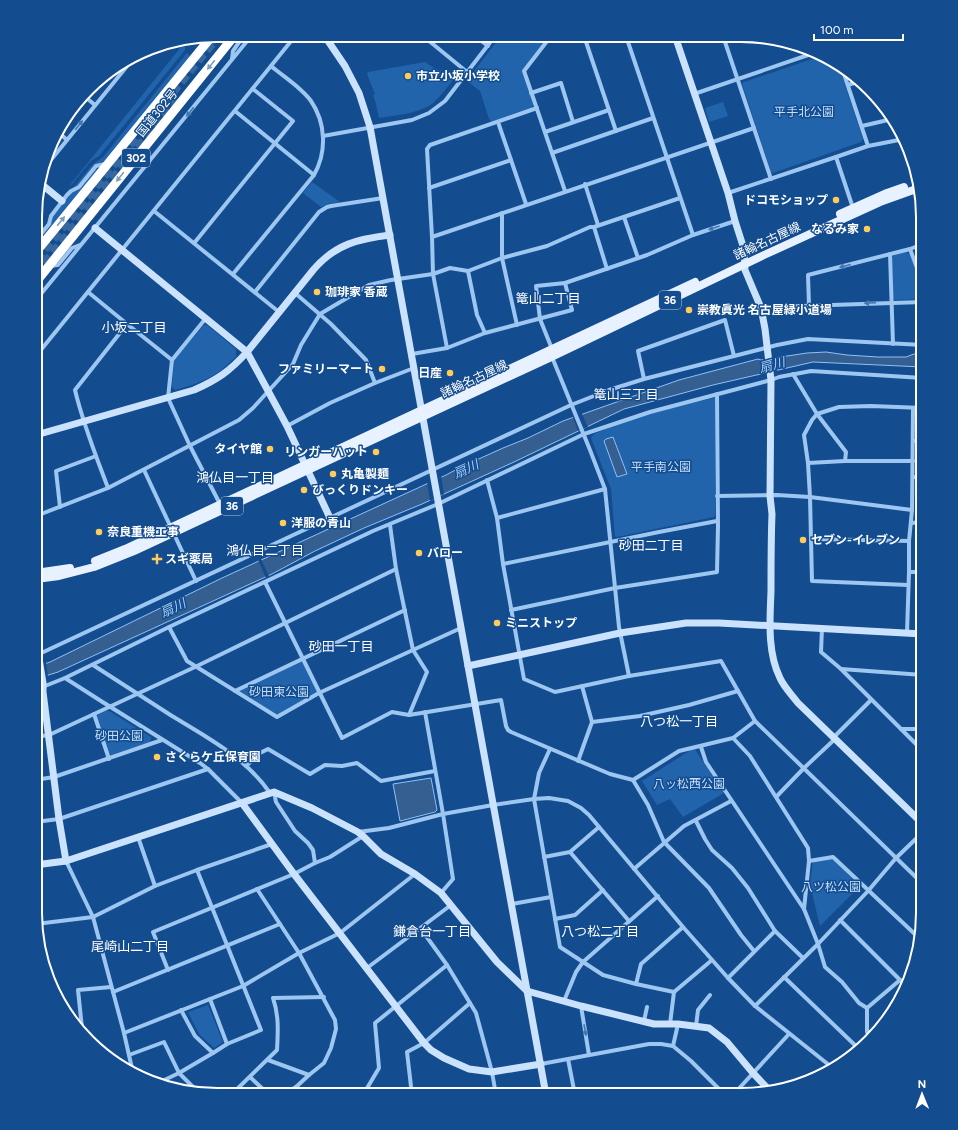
<svg xmlns="http://www.w3.org/2000/svg" width="958" height="1130" font-family="Figtree,'Noto Sans JP',sans-serif">
<rect width="100%" height="100%" fill="#134c8f"/>
<g fill="#2164ac">
<polygon points="501,36 548,36 522,71 533,104 532,108 492,122 489,119 480,91 468,82 468,79"/>
<polygon points="185,42 185,50 99,156 91,161 72,184 69,186"/>
<polygon points="187,53 191,57 107,160 95,165 78,185 74,187 93,164 103,157"/>
<polygon points="818,57 838,64 863,139 861,142 773,173 771,172 742,84 744,82"/>
<path d="M 425,62 L 434,68 L 444,72 L 454,79 C 447,87 441,96 433,103 C 419,114 396,115 379,118 L 376,104 L 373,95 L 375,94 L 367,74 L 368,72 Z"/>
<polygon points="723,102 728,116 709,122 705,108"/>
<polygon points="95,169 98,169 39,241 39,240 52,217 72,192"/>
<polygon points="312,182 340,202 328,204 321,207 303,193"/>
<polygon points="906,252 910,254 923,290 922,299 895,300 893,298 892,258 894,255"/>
<path d="M 204,325 L 207,325 L 236,349 L 236,357 C 230,362 225,367 219,372 C 205,381 190,386 175,390 L 172,387 L 174,360 Z"/>
<polygon points="714,398 715,399 715,515 714,517 617,537 615,536 611,489 591,438 594,434 620,423 664,409"/>
<polygon points="303,658 319,693 277,717 235,691"/>
<polygon points="106,711 109,711 151,737 150,742 111,755 109,754 96,717 98,715"/>
<polygon points="694,748 724,793 683,817 670,799 657,805 642,781"/>
<polygon points="831,857 860,886 820,926 810,885 813,861"/>
<polygon points="208,1005 223,1042 214,1048 199,1034 188,1012"/>
</g>
<g fill="#345f90" stroke="#8fc1f5">
<polygon points="826,352 847,355 878,357 906,357 914,354 923,354 923,367 813,362 713,385 624,409 514,462 422,504 364,528 315,551 272,574 58,672 36,679 36,667 50,662 222,578 446,475 461,467 503,448 528,438 563,421 679,380 758,359 761,360 807,353"/>
<polygon points="613,437 627,474 617,477 604,441 606,439"/>
<polygon points="431,778 437,810 435,812 400,821 393,784"/>
</g>
<g fill="#134c8f">
<polygon points="775,356 777,371 765,375 763,357"/>
<polygon points="581,412 588,427 578,431 572,415"/>
<polygon points="441,475 444,494 430,501 427,481"/>
<polygon points="261,559 269,576 266,578 258,560"/>
<polygon points="46,662 48,677 36,681 36,665"/>
</g>
<g fill="none" stroke-linecap="round" stroke-linejoin="round">
<g stroke="#3667a0" stroke-width="9" stroke-dasharray="9 4.5" stroke-linecap="butt">
<polyline points="36,260 219,35"/>
<polyline points="36,274 178,98"/>
</g>
<g stroke="#9dc6f1" stroke-width="4">
<polyline points="423,36 467,72"/>
<polyline points="475,36 488,46"/>
<polyline points="551,36 524,71 565,191"/>
<polyline points="584,36 616,131"/>
<polyline points="626,36 693,235"/>
<polyline points="723,36 771,179"/>
<polyline points="724,39 732,36"/>
<polyline points="232,59 233,51 244,35"/>
<polyline points="841,65 868,146 836,157 853,208"/>
<polyline points="848,85 857,82"/>
<polyline points="531,93 561,83 573,122"/>
<polyline points="694,94 811,54"/>
<polyline points="84,96 95,105"/>
<path d="M 235,111 L 314,175 C 327,152 326,123 311,101 C 301,87 284,77 271,66"/>
<polyline points="498,122 526,204"/>
<polyline points="862,126 888,120"/>
<polyline points="57,131 67,140"/>
<polyline points="545,132 609,110"/>
<polyline points="323,136 412,120 429,113 445,101 495,36"/>
<polyline points="868,146 904,139"/>
<polyline points="552,153 653,118"/>
<polyline points="46,166 132,60"/>
<polyline points="585,184 598,225"/>
<polyline points="429,188 511,160"/>
<polyline points="728,193 836,157"/>
<polyline points="154,211 279,312"/>
<polyline points="502,213 502,258 517,325"/>
<polyline points="624,217 638,258"/>
<polyline points="594,227 607,269"/>
<polyline points="432,237 427,149 430,145 537,108"/>
<polyline points="36,240 49,224 51,216 67,195 71,191 79,187 96,166 105,164"/>
<polyline points="195,242 293,121 253,89"/>
<polyline points="910,249 923,284"/>
<polyline points="890,254 893,344"/>
<polyline points="50,266 58,265 72,248 80,245"/>
<polyline points="468,271 477,315 485,333 572,310 565,283 647,255 693,235 735,221"/>
<polyline points="233,274 314,175"/>
<path d="M 88,292 L 127,324 L 75,390 C 83,424 96,456 108,488"/>
<polyline points="255,292 319,212 327,207 331,206 383,198"/>
<polyline points="295,293 331,324 366,360 375,383"/>
<polyline points="36,300 252,35"/>
<polyline points="809,306 808,275 910,249 923,244"/>
<polyline points="761,308 771,307 923,302"/>
<polyline points="206,318 172,360 168,398 190,446 220,504"/>
<polyline points="127,324 172,360"/>
<polyline points="485,333 447,348 433,274 432,237 754,128"/>
<polyline points="552,349 540,319 536,286 565,283"/>
<polyline points="412,354 447,348"/>
<polyline points="36,356 296,35"/>
<polyline points="552,357 590,450 605,489 619,627 629,676"/>
<polyline points="793,374 817,414 846,452 845,461"/>
<polyline points="644,379 638,351 725,320 734,356"/>
<polyline points="287,426 330,403 375,383 414,368"/>
<polyline points="913,441 923,441"/>
<polyline points="808,463 845,461 913,461"/>
<polyline points="144,470 196,581"/>
<polyline points="913,477 923,477"/>
<polyline points="487,480 497,518 503,564 524,679 555,692 629,676 721,661 755,721 923,884"/>
<polyline points="717,496 777,495 810,497 912,510"/>
<polyline points="60,507 56,471 96,456"/>
<polyline points="36,516 108,488 239,420 253,408 293,364 301,345 320,314 369,285 391,280 433,274 450,268 468,271 502,258 547,246 590,227 594,227 680,198"/>
<polyline points="497,518 605,489"/>
<polyline points="911,523 923,522"/>
<polyline points="390,525 396,569 413,650 427,672 409,715"/>
<polyline points="811,539 909,541 912,510 913,408"/>
<polyline points="503,564 659,532 717,521"/>
<polyline points="909,572 909,541"/>
<polyline points="265,582 342,738 392,712 409,715 501,700 506,726 508,730 511,732 610,774 633,780 648,805 664,842 709,888 741,935 754,951"/>
<polyline points="908,585 812,581 810,497 808,463 804,435 812,420 817,414 839,407 871,406 923,408"/>
<polyline points="511,610 615,588 717,572 718,526 717,394"/>
<polyline points="169,627 187,661 277,717 319,693 461,628"/>
<polyline points="822,628 821,652 841,669 923,751"/>
<polyline points="907,633 909,572 923,572"/>
<polyline points="37,655 571,405 609,390 644,379 777,345 808,339 923,345"/>
<path d="M 93,665 C 119,682 146,699 172,716 C 207,737 246,758 270,793"/>
<polyline points="841,669 923,675"/>
<polyline points="65,678 169,627 373,531 438,504 584,434 650,412 771,380 779,377 811,371 923,378"/>
<polyline points="35,690 65,678 101,701 200,763 208,769 242,803"/>
<polyline points="235,691 405,610"/>
<polyline points="425,712 443,814 453,879 441,893"/>
<polyline points="94,714 109,759"/>
<polyline points="592,722 640,716 689,705 738,691"/>
<polyline points="901,729 923,729"/>
<polyline points="35,737 49,735 195,667 396,569"/>
<polyline points="834,737 871,700"/>
<polyline points="733,738 750,756 808,848 809,861 804,909"/>
<polyline points="701,747 706,762 804,909 818,944 825,967 842,982 859,1003 867,1008"/>
<polyline points="550,749 539,773 534,799 560,947 603,975 636,984 674,992"/>
<polyline points="578,761 592,722 582,686"/>
<polyline points="246,766 260,753 268,749 310,774 325,765 342,766 357,763 381,781 435,771"/>
<polyline points="35,780 54,777 162,740"/>
<polyline points="633,780 679,751 733,738 755,721"/>
<polyline points="274,792 276,802 295,831 308,843 313,850 315,863"/>
<polyline points="777,796 804,768 835,739"/>
<polyline points="696,821 705,839 712,850 732,868 748,888 775,931 803,958"/>
<polyline points="35,822 59,819 208,769"/>
<polyline points="358,832 389,828 443,814 493,805 534,799 549,798 568,801 581,808 589,815 683,927 728,978 755,1006 834,1069"/>
<polyline points="138,837 155,886"/>
<polyline points="570,852 629,921"/>
<polyline points="544,857 570,852 599,827"/>
<polyline points="66,861 93,917 124,1033 133,1073"/>
<polyline points="809,861 833,857 919,938"/>
<polyline points="634,869 684,826 731,801"/>
<polyline points="257,889 299,953 335,1020 336,1029 331,1048 324,1063 309,1075 296,1087 284,1095"/>
<polyline points="512,904 551,897"/>
<polyline points="555,919 575,915 603,890"/>
<polyline points="840,920 905,985"/>
<polyline points="36,924 93,917 155,886 197,870 272,844"/>
<polyline points="421,929 447,965 476,1013 492,1072 496,1095"/>
<polyline points="367,968 451,905"/>
<polyline points="168,970 153,932 294,874 315,863 330,857 363,836"/>
<polyline points="784,977 859,1049 858,1051"/>
<polyline points="728,978 775,931"/>
<polyline points="636,984 641,964 683,927"/>
<polyline points="113,992 280,924"/>
<polyline points="210,999 227,1044"/>
<polyline points="564,1001 576,972 583,962 658,896"/>
<polyline points="581,1006 589,1055"/>
<polyline points="755,1006 818,944 868,891 896,858 923,832"/>
<polyline points="181,1010 195,1036 213,1053"/>
<polyline points="644,1021 647,1007"/>
<polyline points="670,1024 674,992 712,960"/>
<polyline points="696,1026 698,1010 710,995"/>
<polyline points="82,1028 78,990 111,987"/>
<polyline points="124,1033 243,986 299,953 340,933 415,874"/>
<polyline points="877,1033 867,1032 867,1008 900,980"/>
<polyline points="673,1046 678,1024"/>
<polyline points="129,1055 164,1042 179,1073 194,1088 190,1092"/>
<polyline points="568,1059 575,1095"/>
<polyline points="268,1060 309,1075"/>
<polyline points="541,1064 649,1044 661,1044 673,1046 691,1061 725,1095"/>
<polyline points="250,1077 268,1094 267,1095"/>
<polyline points="156,1084 179,1073 213,1053 227,1044 261,1030 197,870"/>
<polyline points="296,1087 309,1095"/>
<path d="M 231,1095 L 277,1050 C 278,1032 279,1015 273,998 L 324,997"/>
<polyline points="363,1095 379,1068 375,1023 447,965"/>
<polyline points="412,1095 407,1052 424,1043 470,1003"/>
<polyline points="733,1095 789,1034"/>
</g>
<g stroke="#cbe2fc" stroke-width="7">
<polyline points="324,35 345,66 359,93 370,127 546,1095"/>
<path d="M 675,36 L 728,193 L 735,221 L 744,249 L 745,270 L 761,308 L 765,329 L 771,380 L 770,496 L 772,514 C 771,540 771,565 771,591 C 770,619 767,652 780,678 C 784,687 792,695 798,703 L 923,824"/>
<polyline points="40,183 62,201"/>
<polyline points="95,228 247,352 287,426 330,518"/>
<path d="M 36,435 L 194,390 C 217,380 230,371 247,352 L 314,269 C 336,244 358,239 390,235"/>
<polyline points="36,640 43,683 43,692 59,819 66,861"/>
<polyline points="468,666 620,633 686,623 719,623 923,634"/>
<polyline points="242,803 294,874 424,1043 431,1050 444,1058 469,1069 492,1072 541,1064"/>
<polyline points="35,865 66,861 274,792 312,808 358,832 363,836 381,854 415,874 441,893 497,962 527,991 581,1006 654,1024 678,1024 709,1028 727,1042 753,1073 769,1090"/>
</g>
<g stroke="#e7f1ff" stroke-width="8">
<polyline points="840,214 887,193 904,187"/>
<polyline points="95,561 125,549 695,282"/>
<polyline points="36,573 70,568"/>
<polyline points="36,579 59,576 94,567 134,551 549,358 764,255 880,202 919,188"/>
</g>
<g stroke="#fff" stroke-width="9">
<polyline points="36,252 212,36"/>
<polyline points="36,282 235,35"/>
</g>
</g>
<defs><path id="oneway-solid" d="M-6-.8H1V-3.2L6.5 0L1 3.2V.8H-6Z"/></defs>
<g fill="#7d9dc1">
<use href="#oneway-solid" transform="translate(211 65) rotate(129)"/>
<use href="#oneway-solid" transform="translate(120 177) rotate(129)"/>
<use href="#oneway-solid" transform="translate(61 221) rotate(-51)"/>
</g>
<g fill="#4377b1">
<use href="#oneway-solid" transform="translate(190 112) rotate(129)"/>
<use href="#oneway-solid" transform="translate(79 125) rotate(-51)"/>
<use href="#oneway-solid" transform="translate(714 228) rotate(161)"/>
<use href="#oneway-solid" transform="translate(845 266) rotate(166)"/>
<use href="#oneway-solid" transform="translate(870 303) rotate(178)"/>
<use href="#oneway-solid" transform="translate(585 1030) rotate(80)"/>
</g>
<g fill="#ffcb5d" stroke="#134c8f" stroke-width="1.5">
<circle cx="408" cy="76" r="4"/>
<circle cx="836" cy="200" r="4"/>
<circle cx="867" cy="229" r="4"/>
<circle cx="317" cy="292" r="4"/>
<circle cx="689" cy="310" r="4"/>
<circle cx="382" cy="369" r="4"/>
<circle cx="450" cy="373" r="4"/>
<circle cx="270" cy="449" r="4"/>
<circle cx="376" cy="452" r="4"/>
<circle cx="333" cy="474" r="4"/>
<circle cx="304" cy="490" r="4"/>
<circle cx="283" cy="523" r="4"/>
<circle cx="99" cy="532" r="4"/>
<circle cx="803" cy="540" r="4"/>
<circle cx="419" cy="553" r="4"/>
<path d="M155 553h4v4h4v4h-4v4h-4v-4h-4v-4h4z"/>
<circle cx="497" cy="623" r="4"/>
<circle cx="157" cy="757" r="4"/>
</g>
<g text-anchor="middle" dominant-baseline="central" stroke-width="3" stroke-linejoin="round" paint-order="stroke">
<g fill="#134c8f" stroke="#b8c9dd" stroke-width="1">
<rect x="122" y="149" width="28" height="18" rx="3"/>
<rect x="659" y="291" width="22" height="18" rx="3"/>
<rect x="221" y="497" width="22" height="18" rx="3"/>
</g>
<g font-size="11" font-weight="bold" fill="#fff">
<text x="136" y="158">302</text>
<text x="670" y="300">36</text>
<text x="232" y="506">36</text>
</g>
<g font-size="12" font-weight="bold" fill="#fff" stroke="#134c8f" text-anchor="start">
<text x="416" y="76">市立小坂小学校</text>
<text x="828" y="200" text-anchor="end">ドコモショップ</text>
<text x="859" y="229" text-anchor="end">なるみ家</text>
<text x="325" y="292">珈琲家 香蔵</text>
<text x="697" y="310">崇教眞光 名古屋緑小道場</text>
<text x="374" y="369" text-anchor="end">ファミリーマート</text>
<text x="442" y="373" text-anchor="end">日産</text>
<text x="262" y="449" text-anchor="end">タイヤ館</text>
<text x="368" y="452" text-anchor="end">リンガーハット</text>
<text x="341" y="474">丸亀製麺</text>
<text x="312" y="490">びっくりドンキー</text>
<text x="291" y="523">洋服の青山</text>
<text x="107" y="532">奈良重機工事</text>
<text x="811" y="540">セブン-イレブン</text>
<text x="427" y="553">バロー</text>
<text x="165" y="559">スギ薬局</text>
<text x="505" y="623">ミニストップ</text>
<text x="165" y="757">さくらケ丘保育園</text>
</g>
<g font-size="12" fill="#c4dffc" stroke="#134c8f">
<text x="804" y="112">平手北公園</text>
<text x="661" y="467">平手南公園</text>
<text x="279" y="692">砂田東公園</text>
<text x="119" y="736">砂田公園</text>
<text x="689" y="784">八ッ松西公園</text>
<text x="831" y="887">八ツ松公園</text>
</g>
<g font-size="12" fill="#fff" stroke="#134c8f">
<text transform="translate(157 113) rotate(-51)">国道302号</text>
<text transform="translate(767 241) rotate(-25)">諸輪名古屋線</text>
<text transform="translate(474 379) rotate(-25)">諸輪名古屋線</text>
</g>
<g font-size="13" fill="#fff" stroke="#134c8f">
<text x="548" y="298">篭山二丁目</text>
<text x="134" y="327">小坂二丁目</text>
<text x="626" y="394">篭山三丁目</text>
<text x="235" y="477">鴻仏目一丁目</text>
<text x="651" y="545">砂田二丁目</text>
<text x="265" y="550">鴻仏目二丁目</text>
<text x="341" y="646">砂田一丁目</text>
<text x="679" y="721">八つ松一丁目</text>
<text x="432" y="931">鎌倉台一丁目</text>
<text x="600" y="931">八つ松二丁目</text>
<text x="130" y="946">尾崎山二丁目</text>
</g>
<g font-size="13" font-style="italic" fill="#a9d0f8" stroke="#134c8f">
<text transform="translate(772 365) rotate(-15)">扇川</text>
<text transform="translate(466 469) rotate(-24)">扇川</text>
<text transform="translate(173 608) rotate(-25)">扇川</text>
</g>
</g>
<path d="M0 0H958V1130H0ZM217 42H741A175 175 0 0 1 916 217V913A175 175 0 0 1 741 1088H217A175 175 0 0 1 42 913V217A175 175 0 0 1 217 42Z" fill="#134c8f" fill-rule="evenodd"/>
<path fill="none" stroke="#fff" stroke-width="2" d="M217 42H741A175 175 0 0 1 916 217V913A175 175 0 0 1 741 1088H217A175 175 0 0 1 42 913V217A175 175 0 0 1 217 42Z"/>
<g transform="translate(922 1094) rotate(359)" stroke="#134c8f" stroke-width="3" paint-order="stroke">
<path d="M0-3L7 15L0 10L-7 15Z" fill="#ffffff"/>
<text y="-6" font-size="11" font-weight="bold" text-anchor="middle" fill="#ffffff">N</text>
</g>
<path d="M814 34v6h89v-6" fill="none" stroke="#ffffff" stroke-width="2"/>
<text x="820" y="34" font-size="12" fill="#ffffff" stroke="#134c8f" stroke-width="3" paint-order="stroke">100 m</text>
</svg>
